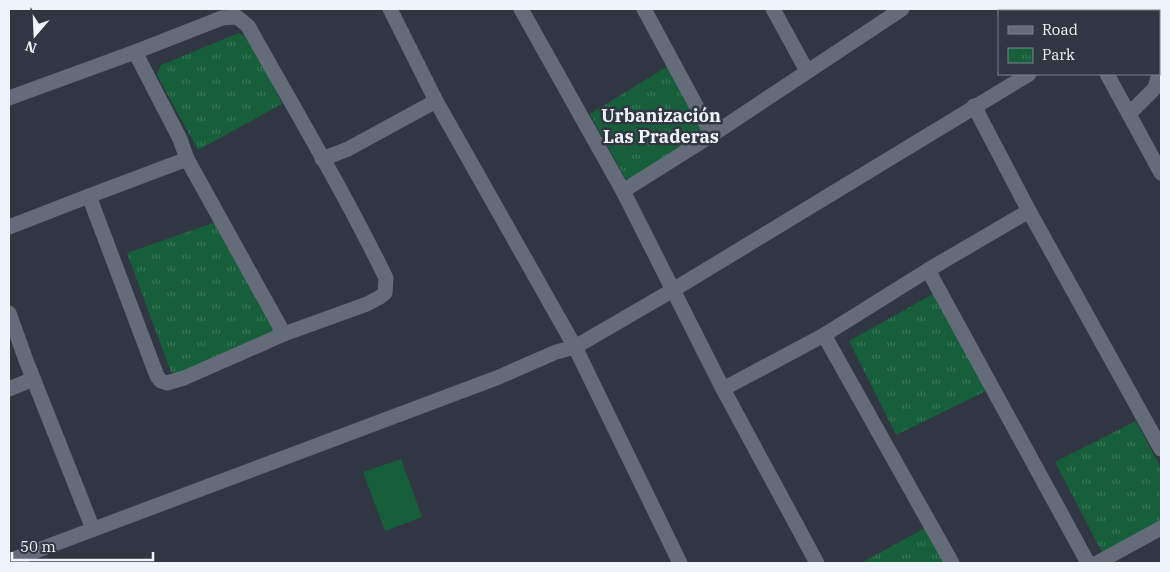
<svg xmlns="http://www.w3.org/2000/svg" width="1170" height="572" font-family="'IBM Plex Serif',serif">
<defs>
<pattern id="park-tufts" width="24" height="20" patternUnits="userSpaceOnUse" patternTransform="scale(1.25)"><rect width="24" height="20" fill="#175e3a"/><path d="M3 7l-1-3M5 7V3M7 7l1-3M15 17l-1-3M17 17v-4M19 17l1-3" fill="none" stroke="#397657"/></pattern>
</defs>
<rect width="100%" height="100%" fill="#303743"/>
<polygon fill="#175e3a" points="401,459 422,517 385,531 363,472"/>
<g fill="url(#park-tufts)">
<polygon points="239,33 252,39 282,104 198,150 157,75 161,65"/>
<polygon points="668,66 703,130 700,137 631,180 625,178 590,114"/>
<polygon points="216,222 275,329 271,339 176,374 171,372 127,253"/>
<polygon points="933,294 986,391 896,435 849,341"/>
<polygon points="1136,421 1161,468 1161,527 1105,558 1055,462"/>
<polygon points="927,527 945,563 861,563"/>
</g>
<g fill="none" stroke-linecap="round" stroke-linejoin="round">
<g stroke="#646c79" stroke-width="15">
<polyline points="390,9 436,101 575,347 680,563"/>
<polyline points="521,9 623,191 723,389 817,563"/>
<polyline points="644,9 712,135"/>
<polyline points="773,9 807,71"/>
<polyline points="1151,9 1152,11"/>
<polyline points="1159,29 1161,34 1161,46"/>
<polyline points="135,52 180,139 187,159 284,334"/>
<path d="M 9,98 L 135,52 L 222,18 L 237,17 L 248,26 C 295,110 344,192 386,278 L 385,293 L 380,297 L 367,304 L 284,334 L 184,378 L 167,383 L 161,381 L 157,376 L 89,196"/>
<polyline points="974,106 1029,211 1161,449"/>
<polyline points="1129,114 1155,88 1159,74"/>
<polyline points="322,159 348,149 436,101"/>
<polyline points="623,191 712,135 902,9"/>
<polyline points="9,227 89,196 187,159"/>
<polyline points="928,270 1088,563"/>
<polyline points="9,313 27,363 93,529"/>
<polyline points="824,335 952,563"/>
<polyline points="9,389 33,379"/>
<polyline points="723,389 824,335 928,270 1029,211"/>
<polyline points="9,561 499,377 556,352 575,347 673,290 1029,74"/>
<polyline points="1097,563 1161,528"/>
</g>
<g stroke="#646c79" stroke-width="15">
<polyline points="1069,9 1070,11"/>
<polyline points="1107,74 1161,173"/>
</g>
</g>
<g text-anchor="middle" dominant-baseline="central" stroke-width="5" stroke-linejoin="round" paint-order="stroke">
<g font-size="18" font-weight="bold" fill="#eff4fb" stroke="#303743">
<text x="661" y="115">Urbanización<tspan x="661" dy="21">Las Praderas</tspan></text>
</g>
</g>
<rect width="1170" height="572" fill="none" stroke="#eff4fb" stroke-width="20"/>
<rect x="998" y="10" width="162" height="65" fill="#303743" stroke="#7c838d"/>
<rect x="1008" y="26" width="25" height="8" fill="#646c79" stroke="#7c838d"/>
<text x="1042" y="35" font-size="15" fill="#eff4fb">Road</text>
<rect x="1008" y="48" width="25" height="15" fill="url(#park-tufts)" stroke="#7c838d"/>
<text x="1042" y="60" font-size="15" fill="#eff4fb">Park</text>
<g transform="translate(35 35) rotate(199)" stroke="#303743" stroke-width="4" paint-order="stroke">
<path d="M0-4L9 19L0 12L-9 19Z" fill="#eff4fb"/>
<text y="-8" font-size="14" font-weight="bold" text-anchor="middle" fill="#eff4fb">N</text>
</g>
<path d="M12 552v8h141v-8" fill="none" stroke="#eff4fb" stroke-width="2.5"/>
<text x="20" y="552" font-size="15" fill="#eff4fb" stroke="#303743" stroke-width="4" paint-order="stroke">50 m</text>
</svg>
